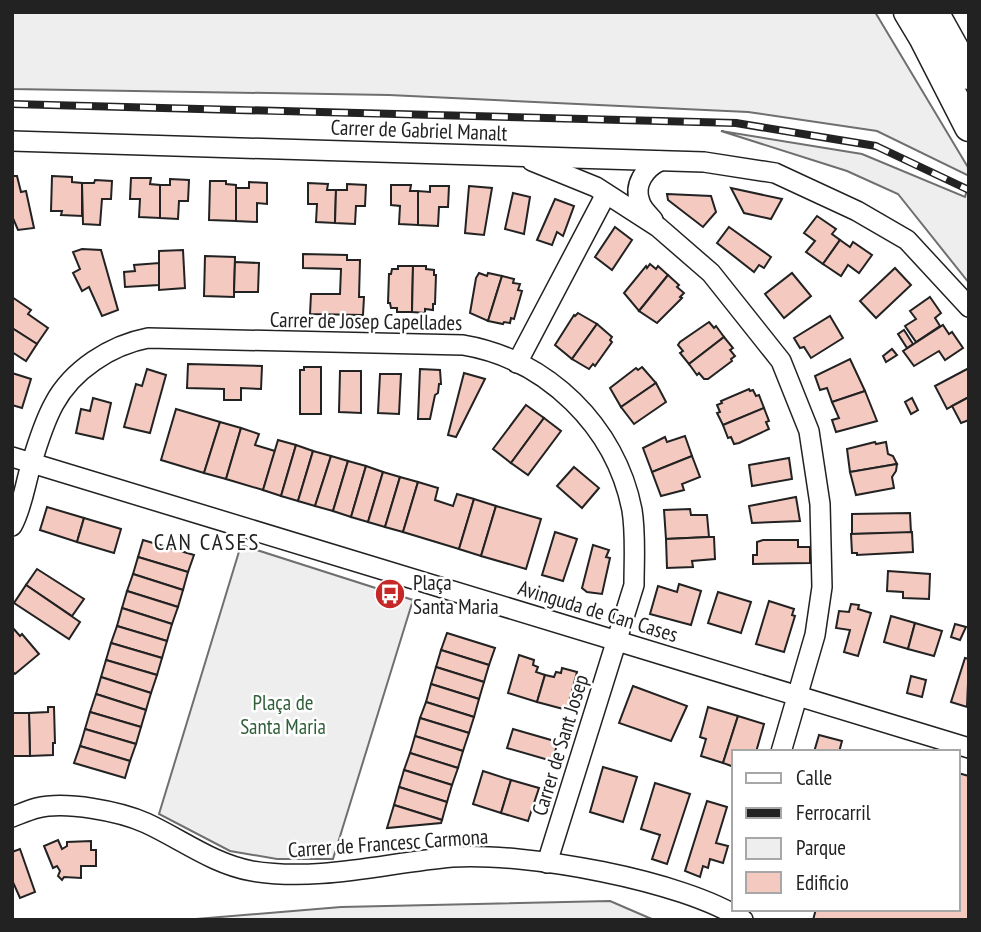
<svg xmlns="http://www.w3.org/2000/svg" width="981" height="932" font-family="'PT Sans Narrow',sans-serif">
<rect width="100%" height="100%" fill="#fff"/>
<g fill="#eee" stroke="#6f6f6f" stroke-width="2">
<polygon points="12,12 875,12 969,169 969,176 877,131 748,112 389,95 12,89"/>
<polygon points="721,131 862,154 965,197 969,182 969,283 898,194 847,171"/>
<polygon points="241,545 413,600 333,859 277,859 230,851 159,814"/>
<polygon points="610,901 654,920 184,920 341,907"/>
</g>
<g fill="#f3c9c0" stroke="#222" stroke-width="2">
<polygon points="12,176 17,176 21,192 26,191 34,228 18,230 12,216"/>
<polygon points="52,176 72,177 72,182 82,183 82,216 61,215 62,211 51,211"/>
<polygon points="131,178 151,178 150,184 160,185 160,218 139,217 140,199 130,199"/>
<polygon points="170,179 189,180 188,201 179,201 178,219 160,218 160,185 170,185"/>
<polygon points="95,180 112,181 111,199 102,199 100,225 83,224 82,183 94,183"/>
<polygon points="210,181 226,181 226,184 236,185 236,221 209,220"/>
<polygon points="249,182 267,183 267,204 257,203 257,222 236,221 236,188 249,188"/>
<polygon points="308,183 328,184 327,190 336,190 335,223 316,222 317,204 308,204"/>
<polygon points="347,184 366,185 365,206 356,206 355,224 335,223 336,190 347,190"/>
<polygon points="391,185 411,185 410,191 418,191 418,225 399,224 400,206 391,205"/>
<polygon points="430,186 449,186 448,207 439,207 438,226 418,225 418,191 430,192"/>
<polygon points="469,186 492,188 484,235 465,233"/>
<polygon points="731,188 782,199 771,219 744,213"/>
<polygon points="513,193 530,197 524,234 505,229"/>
<polygon points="667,194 711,196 716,212 703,227 668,200"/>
<polygon points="555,199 574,206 563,236 557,232 552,245 537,240"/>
<polygon points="817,216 836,229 832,234 840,240 823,264 806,252 815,241 804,233"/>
<polygon points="615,227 632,240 612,270 595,257"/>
<polygon points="729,227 771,257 764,268 759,265 754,272 717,243"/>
<polygon points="840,240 850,247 853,242 872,255 859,273 848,265 841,276 823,264"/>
<polygon points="82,249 101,250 118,310 102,316 89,287 82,291 73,273 80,269 73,252"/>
<polygon points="183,250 185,288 159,290 159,251"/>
<polygon points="303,254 347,255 347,260 360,260 359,297 364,297 363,315 310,314 311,294 340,294 341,269 303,268"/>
<polygon points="205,256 235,257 234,297 204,296"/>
<polygon points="235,262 259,263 258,292 234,292"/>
<polygon points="159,263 159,285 125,287 124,272 135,271 134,265"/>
<polygon points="650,264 656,269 658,266 668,275 639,311 624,293 646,266 647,268"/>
<polygon points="398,266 413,266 412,312 397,312 397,308 391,308 390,303 388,303 389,274 391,274 392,269 398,269"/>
<polygon points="413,266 426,266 426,269 434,270 434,275 436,275 435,304 433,304 433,310 425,309 425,313 412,312"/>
<polygon points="895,268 911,285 876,318 860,301"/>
<polygon points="479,273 487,276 488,273 502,276 488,321 470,313 476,278"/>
<polygon points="792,273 811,296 784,318 765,294"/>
<polygon points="668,275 679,285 677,287 684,293 680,297 682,298 657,323 639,311"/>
<polygon points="502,276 514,279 513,283 520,284 518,290 522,291 514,319 511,318 510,323 504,322 503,324 488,321"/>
<polygon points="12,297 31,310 28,314 48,328 37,344 12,328"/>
<polygon points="930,297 941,313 935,318 940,326 916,342 905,326 916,319 910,311"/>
<polygon points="578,313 597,324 572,359 555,345 574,315 575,316"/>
<polygon points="830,316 843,338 811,358 804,347 800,348 794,338"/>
<polygon points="709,322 714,328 716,326 724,337 689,364 680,353 683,351 678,345 680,342"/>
<polygon points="597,324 612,337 610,340 612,342 595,366 593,364 589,369 572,359"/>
<polygon points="943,325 949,334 952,332 963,348 945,360 939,351 914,366 903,351"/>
<polygon points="12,328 37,344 26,361 12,352"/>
<polygon points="904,330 913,344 907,348 898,334"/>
<polygon points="724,337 733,348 730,350 735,356 731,359 732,361 708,379 704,379 699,373 697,375 689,364"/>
<polygon points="892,349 897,355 886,362 883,356"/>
<polygon points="850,359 865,391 832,402 827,388 820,390 815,376"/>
<polygon points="188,364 262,366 261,389 241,388 241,400 224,400 224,389 187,388"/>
<polygon points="304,367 321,367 321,414 300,414 300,370 304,370"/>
<polygon points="642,367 656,383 621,407 610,388 636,368 638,370"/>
<polygon points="969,368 969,397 947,409 935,386"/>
<polygon points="147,369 166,375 150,433 124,427 136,384 142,386"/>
<polygon points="420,369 440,370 441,384 439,384 438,393 435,395 430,419 418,419"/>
<polygon points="340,371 361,371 361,413 339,412"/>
<polygon points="12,373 31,379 22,408 12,405"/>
<polygon points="464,373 485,379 456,437 448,435"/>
<polygon points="380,374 401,374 399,414 378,413"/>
<polygon points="656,383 666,402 634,424 621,407"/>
<polygon points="749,389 750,391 753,390 756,396 759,395 764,408 723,425 717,413 720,412 717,405 722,403 721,401"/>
<polygon points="865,391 877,421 836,432 832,420 839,418 832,402"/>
<polygon points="969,397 969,420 961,423 952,406"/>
<polygon points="93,398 111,403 103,439 76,433 81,409 90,411"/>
<polygon points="912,398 918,410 911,414 905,402"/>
<polygon points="526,405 544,418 511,463 493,449"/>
<polygon points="764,408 769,421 766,422 769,429 739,443 734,444 731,437 728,438 723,425"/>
<polygon points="176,409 220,422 204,473 161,460"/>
<polygon points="544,418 561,431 528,475 511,463"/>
<polygon points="220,422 241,428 226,479 204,473"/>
<polygon points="241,428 259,434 255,445 275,451 263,490 226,479"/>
<polygon points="685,436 692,456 652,472 643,448 665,437 667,442"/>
<polygon points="278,440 296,445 281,496 263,490"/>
<polygon points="875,442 876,444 886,442 888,454 893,456 897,464 850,472 847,449"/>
<polygon points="296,445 313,451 298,501 281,496"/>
<polygon points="313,451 331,456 315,506 298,501"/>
<polygon points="331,456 348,461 333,511 315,506"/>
<polygon points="692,456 700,477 682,484 684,490 661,496 652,472"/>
<polygon points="789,458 792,479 752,486 749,465"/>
<polygon points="348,461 366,466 351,517 333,511"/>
<polygon points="897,464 896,471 892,477 894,488 856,495 850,472"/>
<polygon points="366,466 383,472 368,522 351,517"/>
<polygon points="574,467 599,488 582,508 557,486"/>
<polygon points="383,472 400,477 385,527 368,522"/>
<polygon points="400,477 418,482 403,532 385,527"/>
<polygon points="418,482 438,488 435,500 453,506 457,494 474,499 459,549 403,532"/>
<polygon points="796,497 800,521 752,523 749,506"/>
<polygon points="474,499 496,506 481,556 459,549"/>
<polygon points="496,506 541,519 526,569 481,556"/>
<polygon points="47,507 84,518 77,542 40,530"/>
<polygon points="690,509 691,515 707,515 709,537 666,539 664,510"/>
<polygon points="910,513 911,533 852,534 852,514"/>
<polygon points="84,518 121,529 114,553 77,542"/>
<polygon points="555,532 577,539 563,581 542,575"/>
<polygon points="912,532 913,552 857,555 857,553 852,553 851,534"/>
<polygon points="709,537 714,537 715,559 692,561 693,567 667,568 666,539"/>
<polygon points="143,540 194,555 188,572 138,557"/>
<polygon points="763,540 798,540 798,547 810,547 810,563 753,564 753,555 757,555 757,542"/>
<polygon points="593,545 609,550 606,557 610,558 602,594 587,592 582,588"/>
<polygon points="138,557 188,572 183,590 133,574"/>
<polygon points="37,569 84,599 72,616 26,585"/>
<polygon points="888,571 930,574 929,599 903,598 903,592 887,591"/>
<polygon points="133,574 183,590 178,607 127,591"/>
<polygon points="679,584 701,591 691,625 650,614 658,586 677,592"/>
<polygon points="26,585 80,622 69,639 14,603"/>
<polygon points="127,591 178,607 172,624 122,608"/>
<polygon points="718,592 751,602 741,633 708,623"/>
<polygon points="769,601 794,609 792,615 795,616 784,652 756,644"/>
<polygon points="851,604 859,605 858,609 871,613 858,656 844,652 850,630 836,628 839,611 849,612"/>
<polygon points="122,608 172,624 167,641 117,626"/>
<polygon points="891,616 915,623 908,649 884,642"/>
<polygon points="915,623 942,631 934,656 908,649"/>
<polygon points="955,624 966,627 960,640 951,637"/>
<polygon points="117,626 167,641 162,658 111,643"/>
<polygon points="12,627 20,636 22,634 39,654 15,674 12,671"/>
<polygon points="447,633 495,648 489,665 441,650"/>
<polygon points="111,643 162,658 157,675 106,660"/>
<polygon points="441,650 489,665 484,682 436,667"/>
<polygon points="519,655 534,660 533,665 538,667 536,672 545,675 537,702 508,693"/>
<polygon points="965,658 969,659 967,707 951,702"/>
<polygon points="106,660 157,675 151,693 101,677"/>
<polygon points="436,667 484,682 479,699 431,684"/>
<polygon points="562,668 577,672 567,710 537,702 545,675 554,677 556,672 561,673"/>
<polygon points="911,676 926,680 922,697 907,693"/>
<polygon points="101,677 151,693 146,710 96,694"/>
<polygon points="431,684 479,699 474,717 426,702"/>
<polygon points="633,686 687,706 671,741 619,723"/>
<polygon points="96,694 146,710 141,727 90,712"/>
<polygon points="426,702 474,717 469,733 420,718"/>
<polygon points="48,707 54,707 55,743 53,743 53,755 30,756 29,713 48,712"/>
<polygon points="708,707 738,716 723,763 701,756 706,739 700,737"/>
<polygon points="90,712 141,727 136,744 85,729"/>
<polygon points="12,713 29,713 30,756 12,756"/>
<polygon points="738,716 764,724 756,752 734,752 734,767 723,763"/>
<polygon points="420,718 469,733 463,751 415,736"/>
<polygon points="85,729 136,744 130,761 80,746"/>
<polygon points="513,729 558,742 552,761 507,748"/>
<polygon points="819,735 842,741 839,752 814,752"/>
<polygon points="415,736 463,751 458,768 410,753"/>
<polygon points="80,746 130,761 125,778 74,763"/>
<polygon points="410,753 458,768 452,785 404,770"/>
<polygon points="603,767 637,777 623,822 590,812"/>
<polygon points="404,770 452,785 447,802 399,787"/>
<polygon points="483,771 511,780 501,813 473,804"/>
<polygon points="958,773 969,776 969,920 813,920 816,909 958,909"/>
<polygon points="511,780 539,788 528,821 501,813"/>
<polygon points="655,783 690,794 667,864 652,859 660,835 641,829"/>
<polygon points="399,787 447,802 442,820 394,805"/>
<polygon points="707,801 727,807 716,843 728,846 723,863 710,859 708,868 703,866 700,877 685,871"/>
<polygon points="394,805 442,820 441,823 387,828"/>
<polygon points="58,840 62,849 67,846 67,842 91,841 91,850 96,850 96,866 81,866 81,878 64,877 62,880 58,876 60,871 57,866 53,868 44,846"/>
<polygon points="20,849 35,892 20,898 12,880 12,852"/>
</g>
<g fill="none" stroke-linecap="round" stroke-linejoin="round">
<g stroke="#222" stroke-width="22">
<g id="street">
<polyline points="12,141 704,162 775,173 857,211 907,240 969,307"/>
<polyline points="532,161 596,187 658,227 711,273 781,361 809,431 820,504 822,587 815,635 781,752"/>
<path d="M 653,220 C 649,215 642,209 640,202 C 633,185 645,168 660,161"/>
<polyline points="517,363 606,194"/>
<polyline points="12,457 969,748"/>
<path d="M 12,526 C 22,508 25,485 31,465 C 37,445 44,422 54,404 C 72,370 111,345 148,338 L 463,345 C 547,359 616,427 632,510 C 636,535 634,560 634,585 L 547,863"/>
<path d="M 12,817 C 20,814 29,810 37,808 C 66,801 119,811 146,823 C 181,839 213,864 252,871 C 319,882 385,863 452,857 C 524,852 683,880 743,920"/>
</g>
</g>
<g stroke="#222" stroke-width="31">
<g id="secondary">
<polyline points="908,12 923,37 969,127"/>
<polyline points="934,12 969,75"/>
</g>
</g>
<use href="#street" stroke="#fff" stroke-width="19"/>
<use href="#secondary" stroke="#fff" stroke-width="28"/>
<g stroke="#222" stroke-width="8">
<polyline id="rail" points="12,104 736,123 876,146 969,190"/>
</g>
<use href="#rail" stroke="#fff" stroke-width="5" stroke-dasharray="16" stroke-linecap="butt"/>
</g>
<defs>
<g id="bus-disc" transform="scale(1.575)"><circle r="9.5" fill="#c62828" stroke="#fff"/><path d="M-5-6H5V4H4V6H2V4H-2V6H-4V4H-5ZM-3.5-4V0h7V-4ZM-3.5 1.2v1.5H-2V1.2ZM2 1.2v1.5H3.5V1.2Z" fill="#fff"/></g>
</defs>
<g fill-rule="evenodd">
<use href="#bus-disc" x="390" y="594"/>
</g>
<g text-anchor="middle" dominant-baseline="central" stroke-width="5" stroke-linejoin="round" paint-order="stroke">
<g font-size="21" fill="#222" stroke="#fff">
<text transform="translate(419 130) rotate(2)">Carrer de Gabriel Manalt</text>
<text transform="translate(366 321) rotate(1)">Carrer de Josep Capellades</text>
<text transform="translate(598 611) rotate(17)">Avinguda de Can Cases</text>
<text transform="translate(560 745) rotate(-73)">Carrer de Sant Josep</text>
<text transform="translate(388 843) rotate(-4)">Carrer de Francesc Carmona</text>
</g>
<g font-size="21" fill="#222" stroke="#fff" text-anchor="start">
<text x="413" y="582">Plaça<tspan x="413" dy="24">Santa Maria</tspan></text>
</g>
<g font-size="21" fill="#2f5e38" stroke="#fff">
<text x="283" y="702">Plaça de<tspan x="283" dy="24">Santa Maria</tspan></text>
</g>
<g font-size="23" letter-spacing="2" fill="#222" stroke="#fff">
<text x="207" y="541">CAN CASES</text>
</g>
</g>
<rect width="981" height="932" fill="none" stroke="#222222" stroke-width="28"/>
<rect x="732" y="750" width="228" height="161" fill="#ffffff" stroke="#a7a7a7" stroke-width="2"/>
<rect x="746" y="773" width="35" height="10" fill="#ffffff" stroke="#a7a7a7" stroke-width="2"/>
<text x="796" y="785" font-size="21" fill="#222222">Calle</text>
<rect x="746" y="808" width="35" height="10" fill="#222222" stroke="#a7a7a7" stroke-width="2"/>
<text x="796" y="820" font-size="21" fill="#222222">Ferrocarril</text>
<rect x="746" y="838" width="35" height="21" fill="#eeeeee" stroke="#a7a7a7" stroke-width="2"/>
<text x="796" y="855" font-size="21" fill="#222222">Parque</text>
<rect x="746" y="872" width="35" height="21" fill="#f3c9c0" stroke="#a7a7a7" stroke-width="2"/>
<text x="796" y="890" font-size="21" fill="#222222">Edificio</text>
</svg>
